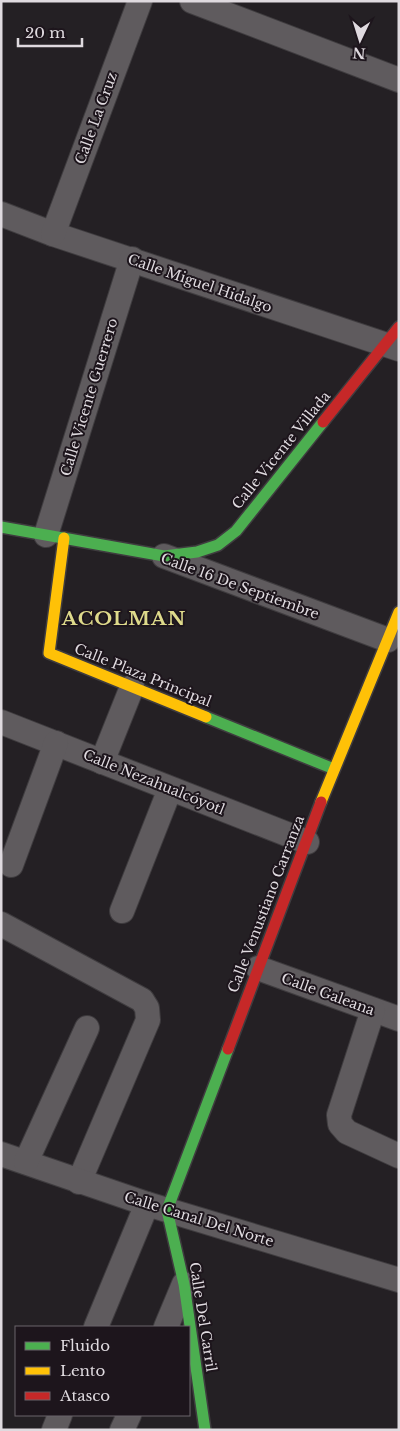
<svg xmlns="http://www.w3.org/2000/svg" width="400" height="1431" font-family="'Libre Baskerville',serif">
<rect width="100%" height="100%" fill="#242024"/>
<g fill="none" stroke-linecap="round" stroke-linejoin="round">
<g stroke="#3f3c3f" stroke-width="26">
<g id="street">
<polyline points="192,1 399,80"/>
<polyline points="1,214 53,234 399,349"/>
<polyline points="53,234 140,1"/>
<polyline points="46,535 132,259"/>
<polyline points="164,556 388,640"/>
<polyline points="1,722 307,842"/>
<polyline points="102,762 132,687"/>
<polyline points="11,865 56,743"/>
<polyline points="122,911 170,789"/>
<polyline points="1,924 142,1000 147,1008 148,1020 79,1182"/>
<polyline points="258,968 399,1019"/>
<polyline points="373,1010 339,1115 340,1124 347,1132 399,1156"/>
<polyline points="1,1154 147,1204 399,1280"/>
<polyline points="26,1162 87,1028"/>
<polyline points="96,1327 147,1204"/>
<polyline points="166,1327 184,1284"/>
<polyline points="54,1430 60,1415"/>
<polyline points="122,1430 129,1415"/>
</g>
</g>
<g stroke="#3f3c3f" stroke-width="14">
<g id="fast">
<polyline points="1,527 164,556 197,552 218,545 236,531 323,422"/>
<polyline points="206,717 334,769"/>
<polyline points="205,1430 184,1284 167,1210 228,1049"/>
</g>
</g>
<g stroke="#3f3c3f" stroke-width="14">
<g id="slow">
<polyline points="64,538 49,653 206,717"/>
<polyline points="321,802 399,612"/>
</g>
</g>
<g stroke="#3f3c3f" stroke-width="14">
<g id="jam">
<polyline points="323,422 399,327"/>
<polyline points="228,1049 321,802"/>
</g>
</g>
<use href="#street" stroke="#5f5b5e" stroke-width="24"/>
<use href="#fast" stroke="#4caf50" stroke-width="11"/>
<use href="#slow" stroke="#ffc107" stroke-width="11"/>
<use href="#jam" stroke="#c62828" stroke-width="11"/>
</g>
<g text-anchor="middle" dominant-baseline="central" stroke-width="4" stroke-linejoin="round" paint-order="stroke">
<g font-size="14" fill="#dfdadf" stroke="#1d151c">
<text transform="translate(96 118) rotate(-70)">Calle La Cruz</text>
<text transform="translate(200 283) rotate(19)">Calle Miguel Hidalgo</text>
<text transform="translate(89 397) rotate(-73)">Calle Vicente Guerrero</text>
<text transform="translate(281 450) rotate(-51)">Calle Vicente Villada</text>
<text transform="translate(240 586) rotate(20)">Calle 16 De Septiembre</text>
<text transform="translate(143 675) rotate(22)">Calle Plaza Principal</text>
<text transform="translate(154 782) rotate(22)">Calle Nezahualcóyotl</text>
<text transform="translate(266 904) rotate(-69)">Calle Venustiano Carranza</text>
<text transform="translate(328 994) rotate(20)">Calle Galeana</text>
<text transform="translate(199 1219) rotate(17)">Calle Canal Del Norte</text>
<text transform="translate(203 1317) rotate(81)">Calle Del Carril</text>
</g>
<g font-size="19" font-weight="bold" letter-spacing="1" fill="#deda8b" stroke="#1d151c">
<text x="124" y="618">ACOLMAN</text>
</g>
</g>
<rect width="400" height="1431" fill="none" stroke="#dfdadf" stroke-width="5"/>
<rect x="15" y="1326" width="175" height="90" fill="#1d151c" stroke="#6b646a"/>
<rect x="25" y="1342" width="25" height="8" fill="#4caf50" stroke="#6b646a"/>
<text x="60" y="1351" font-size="15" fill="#dfdadf">Fluido</text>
<rect x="25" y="1367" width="25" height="8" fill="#ffc107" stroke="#6b646a"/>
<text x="60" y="1376" font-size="15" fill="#dfdadf">Lento</text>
<rect x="25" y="1392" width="25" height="8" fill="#c62828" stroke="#6b646a"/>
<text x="60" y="1401" font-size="15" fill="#dfdadf">Atasco</text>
<g transform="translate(360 40) rotate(184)" stroke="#1d151c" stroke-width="4" paint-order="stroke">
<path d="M0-4L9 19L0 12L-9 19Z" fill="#dfdadf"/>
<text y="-8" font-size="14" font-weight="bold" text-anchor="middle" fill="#dfdadf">N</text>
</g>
<path d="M18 38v8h64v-8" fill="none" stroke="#dfdadf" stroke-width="2.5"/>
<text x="25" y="38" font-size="15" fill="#dfdadf" stroke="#1d151c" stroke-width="4" paint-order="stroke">20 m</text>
</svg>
